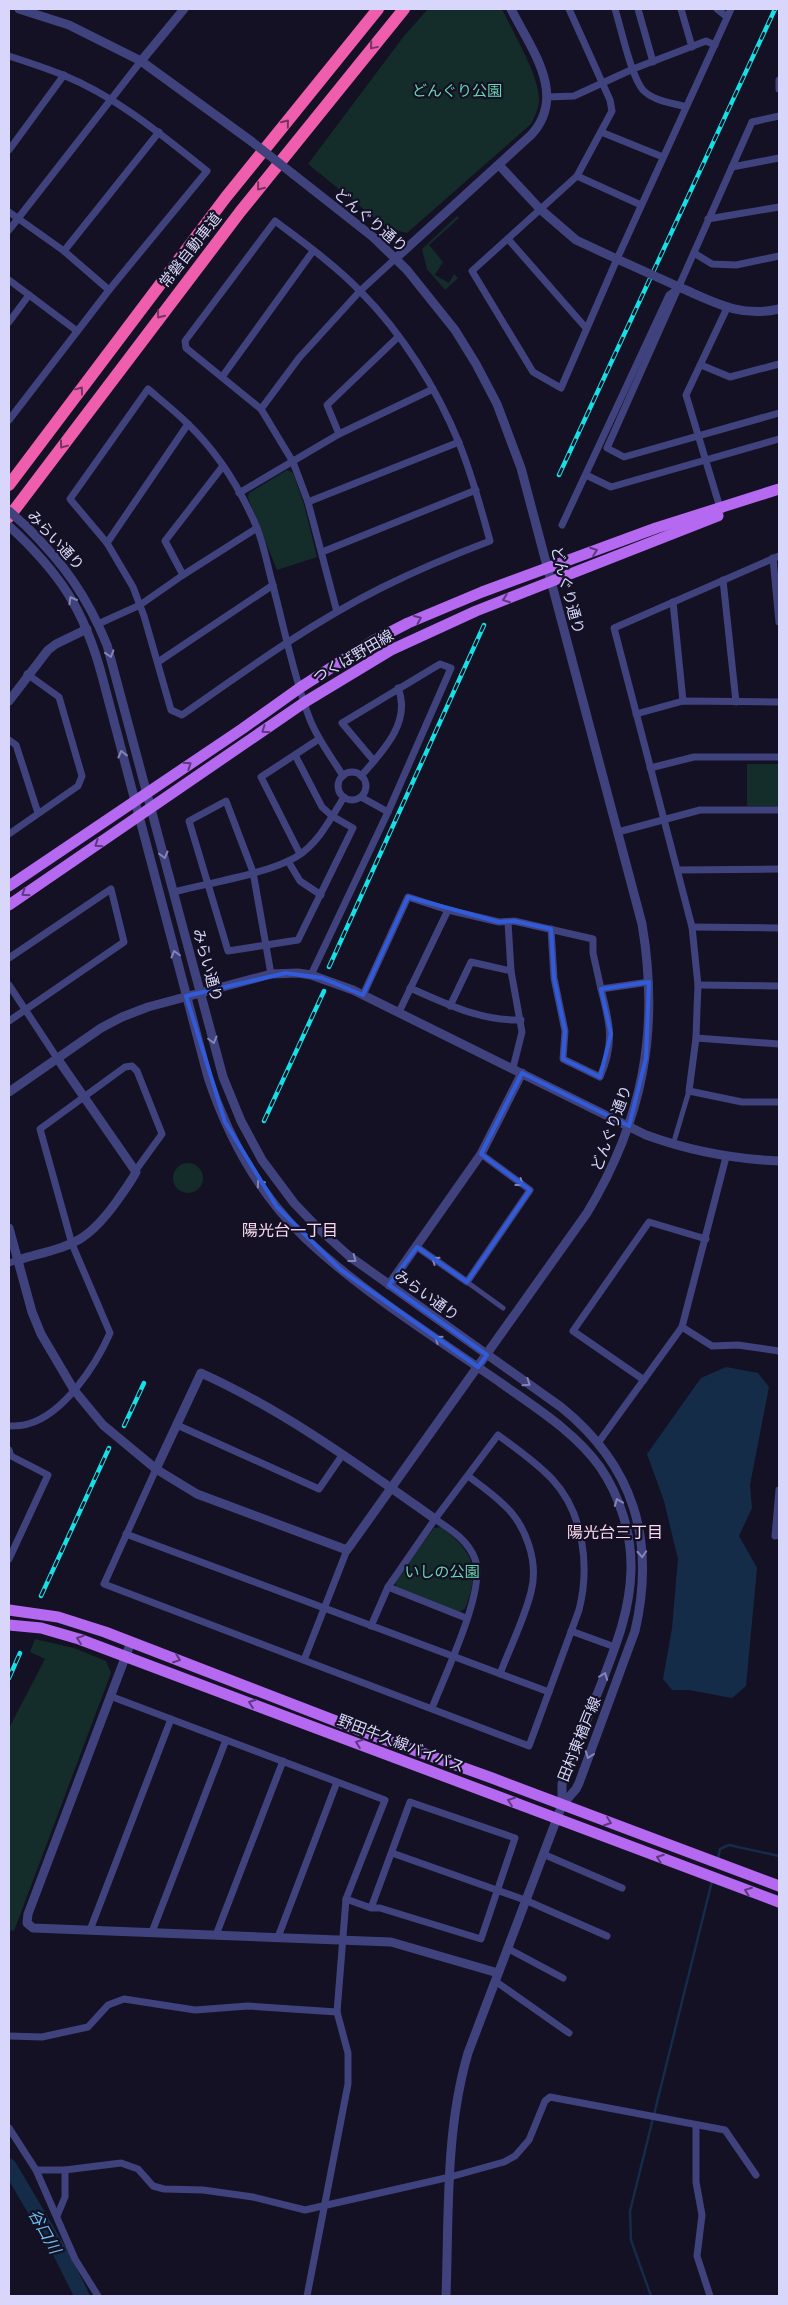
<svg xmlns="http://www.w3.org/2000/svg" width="788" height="2305" font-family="'Asap Condensed','Noto Sans JP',sans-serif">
<rect width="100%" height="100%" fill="#131123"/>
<g fill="#142c2a">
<path d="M 428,9 L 502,9 C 513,32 538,74 539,98 C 539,108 535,116 531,124 L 407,233 L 387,228 L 308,164 L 404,36 Z"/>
<polygon points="457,216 459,218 429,245 443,262 435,275 449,283 454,274 458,278 445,290 427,269 422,249"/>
<polygon points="287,470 293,473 304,504 317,557 277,570 248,498 249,493"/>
<rect x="747" y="764" width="32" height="42"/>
<circle cx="188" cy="1178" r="15"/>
<path d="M 441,1527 C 475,1553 480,1569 465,1609 L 459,1612 L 396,1589 L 395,1581 L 434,1528 Z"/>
<polygon points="35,1639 74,1648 106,1661 111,1673 14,1931 11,1930 9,1936 9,1728 45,1659 30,1652"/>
</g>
<polygon fill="#152c49" points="726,1367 758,1373 769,1387 750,1485 752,1508 739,1536 757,1568 746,1686 732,1698 689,1690 672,1690 663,1679 672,1628 678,1559 664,1501 647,1454 701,1378"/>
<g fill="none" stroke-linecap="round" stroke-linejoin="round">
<g stroke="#152c49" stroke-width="2.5">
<polyline points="718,1858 720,1849 729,1845 779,1856"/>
<polyline points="651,2296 631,2240 630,2211 712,1881"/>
</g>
<polyline stroke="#152c49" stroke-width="15" points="9,2166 61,2254 82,2296"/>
<g stroke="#40427d" stroke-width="5">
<polyline points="675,1138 689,1091"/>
<polyline points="467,1282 503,1308"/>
</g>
<g stroke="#40427d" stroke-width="7">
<polyline points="569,9 610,100 612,111 577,176 472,271 533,372 561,388 617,259 731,9"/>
<path d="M 615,9 C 621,28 631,76 643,90 C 653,101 673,103 686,107"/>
<polyline points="638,9 653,62"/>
<polyline points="681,9 692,47"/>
<polyline points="717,9 727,17"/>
<path d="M 9,56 C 27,62 46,68 63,75 C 117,97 162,135 207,171 L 109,290 L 9,420"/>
<polyline points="779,80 779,89"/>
<polyline points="548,97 574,96 633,69 706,41 715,45"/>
<polyline points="779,116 752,122 607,448 624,457 779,413"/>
<polyline points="601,132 663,157"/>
<polyline points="9,150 64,75"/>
<polyline points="732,167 779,158"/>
<polyline points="577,176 641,205"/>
<polyline points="9,212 64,251 109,290"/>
<polyline points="708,219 779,207"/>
<polyline points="9,230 141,61"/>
<polyline points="508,239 586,328"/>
<polyline points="64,251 159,132"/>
<polyline points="694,253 712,264 736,265 779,256"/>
<polyline points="9,280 77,331"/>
<polyline points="9,322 29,295"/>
<polyline points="701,365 730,377 779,364"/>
<polyline points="222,377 313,251"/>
<polyline points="261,409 299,358 360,291 396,258"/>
<polyline points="339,434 327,405 398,337"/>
<polyline points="586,475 611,487 779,439"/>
<polyline points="239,493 339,434 433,389"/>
<polyline points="308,502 459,442"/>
<polyline points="721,511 686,395 727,308"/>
<polyline points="562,525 669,295 677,289"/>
<polyline points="107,543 188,424"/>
<polyline points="322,552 476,490"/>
<polyline points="779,556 614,628 692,927 698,985 697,1009 696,1038 689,1091 742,1102 779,1102"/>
<polyline points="773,558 779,622"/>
<polyline points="183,575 165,541 223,466"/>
<polyline points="723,580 736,702"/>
<polyline points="673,602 683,701"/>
<path d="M 337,612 L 308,502 L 293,462 L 261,409 L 186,348 L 185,341 L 275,221 C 304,243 335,265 360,291 C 402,333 437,389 459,443 C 472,475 481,508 490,541 C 453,555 417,570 381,588 C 311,623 246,670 182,715 L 171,710 L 144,616 L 133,587 L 107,543 L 70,499 L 148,389 C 162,401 176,412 188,424 C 217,452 241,490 257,528 C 264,545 267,564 272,582 C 284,627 293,674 309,717 C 317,739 331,756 343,776"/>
<polyline points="98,624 140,605 183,575 257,528"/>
<polyline points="158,662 273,585"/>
<polyline points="636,714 683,701 779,702"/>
<polyline points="9,740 16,745 38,813"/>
<polyline points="650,768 694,757 779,757"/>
<circle cx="352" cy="786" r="14"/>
<path d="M 361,776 C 382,752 412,722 398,688"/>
<polyline points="361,797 388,812"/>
<polyline points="618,832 700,810 779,810"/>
<polyline points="9,834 78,786 82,776 59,697 27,674"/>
<polyline points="300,854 261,777 319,739"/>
<polyline points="288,861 300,881 321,895"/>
<polyline points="678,870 779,869"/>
<path d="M 174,892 C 208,883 267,874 296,857 C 318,844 331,818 344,797"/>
<polyline points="508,922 511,971 522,1032 513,1068"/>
<polyline points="692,927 779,928"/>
<path d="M 551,929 L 554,978 L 565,1031 L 563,1059 L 600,1077 C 615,1043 610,1023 601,989"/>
<polyline points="9,958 111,889 124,942 9,1021"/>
<polyline points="271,974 253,872 226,801 189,821 228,951 298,940 353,828 332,816 322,807 295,755"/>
<polyline points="311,975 388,812 451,668 440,664 342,723 374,761"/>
<polyline points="9,985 57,1058"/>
<polyline points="698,985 779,986"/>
<path d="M 410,988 C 447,1004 480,1021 521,1020"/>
<polyline points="363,995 408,897 448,910 499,922 514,921 593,939 593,953 601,989 649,982"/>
<polyline points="450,1006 471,962 511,971"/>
<polyline points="399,1012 448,910"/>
<polyline points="696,1038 779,1044"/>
<polyline points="417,1247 467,1282 530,1190 481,1154"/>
<polyline points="9,1263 18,1260"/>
<polyline points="682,1327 712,1346 738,1345 779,1351"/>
<polyline points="644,1380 573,1331 649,1222 706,1239"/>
<polyline points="177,1425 319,1489 343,1454"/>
<path d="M 9,1426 C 15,1426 22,1426 28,1424 C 64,1414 96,1365 110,1333 L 72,1244 L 40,1129 L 125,1067 L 132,1066 L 137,1071 L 162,1134 L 136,1170"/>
<polyline points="598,1443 682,1327 726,1157"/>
<polyline points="9,1450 11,1456 48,1475 9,1559"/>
<path d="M 156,1469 L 104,1584 L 529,1746 L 579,1610 C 590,1567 584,1513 552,1479 C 536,1462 517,1449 498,1435 L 435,1519 L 388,1587 L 371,1626"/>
<path d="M 468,1476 C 480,1485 493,1494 504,1505 C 526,1525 539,1562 531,1592 C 524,1620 510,1647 500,1674"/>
<polyline points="779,1490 775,1536 779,1535"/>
<polyline points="126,1534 549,1692"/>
<polyline points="388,1587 466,1618"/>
<polyline points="571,1631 615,1647"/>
<polyline points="304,1660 347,1550"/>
<polyline points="110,1696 385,1800 346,1899 337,2012 348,2053 348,2084 307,2296"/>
<path d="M 432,1708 C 444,1677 487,1588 475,1559 C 468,1540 451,1530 435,1519"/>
<polyline points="392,1853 525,1900 607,1936"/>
<polyline points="543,1854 622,1888"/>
<polyline points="346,1899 371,1908 410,1802 515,1838 481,1939 380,1908 371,1908"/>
<polyline points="90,1930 171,1719"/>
<polyline points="152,1932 226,1740"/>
<polyline points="216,1935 283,1761"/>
<polyline points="278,1937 337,1782"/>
<polyline points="507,1948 563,1978"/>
<polyline points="495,1981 569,2033"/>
<polyline points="9,2036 42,2037 88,2027 108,2005 124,1999 195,2010 248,2006 337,2012"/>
<polyline points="696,2125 696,2182 702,2215 697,2256 710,2296"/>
<polyline points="9,2128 36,2170 65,2170 121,2163 138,2169 153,2186 164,2189 203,2190 253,2197 305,2210 450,2177 504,2162 515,2156 529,2140 545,2101 550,2097 725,2130 756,2175"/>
<polyline points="36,2170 75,2259 98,2296"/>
<polyline points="57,2216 65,2197 65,2170"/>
</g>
<g stroke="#40427d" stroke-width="9">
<polyline points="19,9 69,25 141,61 251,141"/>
<polyline points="141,61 184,9"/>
<polyline points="499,165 540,209 576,240 617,259"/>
<path d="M 396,258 L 531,135 C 568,95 531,49 511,9"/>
<path d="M 679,287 C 714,302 740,318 779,309"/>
<path d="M 9,526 C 60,573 84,609 102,676 L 208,1077 C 228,1137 259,1194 305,1238 C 362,1292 436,1338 501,1383 C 536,1408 575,1432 600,1467 C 620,1496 632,1535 631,1570 C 630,1612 615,1648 600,1687 C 587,1719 575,1751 562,1784 L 562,1805 L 468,2053 C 445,2131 449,2215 446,2296"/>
<path d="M 27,527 C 64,564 87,596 107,645 L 223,1077 L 241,1121 L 262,1160 L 294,1203 L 318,1228 L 349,1256 L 561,1407 C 634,1466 656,1540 635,1631 L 579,1783 L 576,1789 L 562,1805"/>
<polyline points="9,701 48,650 56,644 87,629"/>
<path d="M 9,1092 L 101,1028 L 122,1017 L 148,1007 L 271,974 L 298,973 L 311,975 L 353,990 L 646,1135 C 690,1151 732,1159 779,1161"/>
<path d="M 9,1228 L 32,1312 L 41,1334 L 74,1390 L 103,1425 L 156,1469 L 197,1494 L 347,1550 L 587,1213 C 643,1120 660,1031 642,924 L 521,468 L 497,404 L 476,364 L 455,330 L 407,270 L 373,237 L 293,174"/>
<path d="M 18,1260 C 69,1245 84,1247 117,1201 C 123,1192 131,1182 136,1172 L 57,1058"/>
<polyline points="389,1285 481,1154 522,1073"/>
<path d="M 156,1469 L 201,1373 C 285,1411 360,1466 435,1519"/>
<polyline points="131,1642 28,1914 27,1923 33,1928 391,1942 498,1973"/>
</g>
<g stroke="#b568f0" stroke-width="11">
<polyline points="9,886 242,729 301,687 373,641 408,623 482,592 656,528 779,489"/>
<polyline points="9,905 305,702 391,650 476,611 718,516"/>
<polyline points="9,1610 58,1617 105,1632 372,1735 492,1778 779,1886"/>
<polyline points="9,1625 41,1628 79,1639 779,1902"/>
</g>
<g stroke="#ef5dad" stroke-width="12">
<polyline points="9,485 226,197 378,9"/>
<polyline points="9,517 240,212 404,9"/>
</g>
<g stroke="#16e0e7" stroke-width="4.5">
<g id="rail">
<polyline points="559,475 775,9"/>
<polyline points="329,967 484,625"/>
<polyline points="264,1121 324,991"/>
<polyline points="124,1426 144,1383"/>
<polyline points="41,1596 109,1448"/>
<polyline points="9,1678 20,1653"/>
</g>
</g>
<use href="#rail" stroke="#131123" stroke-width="2.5" stroke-dasharray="8" stroke-linecap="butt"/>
<g stroke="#40427d" stroke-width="9">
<polyline points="251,141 293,174"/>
<polyline points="617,259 679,287"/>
<polyline points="9,511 27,527"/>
</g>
</g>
<defs><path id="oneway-chevron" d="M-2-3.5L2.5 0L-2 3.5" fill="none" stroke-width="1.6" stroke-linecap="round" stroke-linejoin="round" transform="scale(1.25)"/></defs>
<g stroke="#763361">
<use href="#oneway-chevron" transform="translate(373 46) rotate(130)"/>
<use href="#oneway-chevron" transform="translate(286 123) rotate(-51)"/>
<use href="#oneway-chevron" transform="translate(260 187) rotate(129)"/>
<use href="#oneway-chevron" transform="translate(160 315) rotate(128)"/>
<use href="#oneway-chevron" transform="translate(80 390) rotate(-53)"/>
<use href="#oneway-chevron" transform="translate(63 445) rotate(127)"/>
</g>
<g stroke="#5c387f">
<use href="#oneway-chevron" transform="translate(594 551) rotate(-20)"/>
<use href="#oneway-chevron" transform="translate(506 599) rotate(159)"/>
<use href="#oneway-chevron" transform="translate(418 619) rotate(-24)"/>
<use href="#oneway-chevron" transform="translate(265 730) rotate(145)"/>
<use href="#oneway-chevron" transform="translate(188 765) rotate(-34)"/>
<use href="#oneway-chevron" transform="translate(98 844) rotate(146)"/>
<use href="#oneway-chevron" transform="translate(25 893) rotate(146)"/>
<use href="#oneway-chevron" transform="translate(80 1639) rotate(-161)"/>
<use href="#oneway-chevron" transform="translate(177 1659) rotate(21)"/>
<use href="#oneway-chevron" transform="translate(252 1703) rotate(-160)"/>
<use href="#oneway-chevron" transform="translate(359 1743) rotate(-159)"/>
<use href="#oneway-chevron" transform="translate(511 1801) rotate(-160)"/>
<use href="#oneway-chevron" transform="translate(608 1822) rotate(20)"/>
<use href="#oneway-chevron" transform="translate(660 1858) rotate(-160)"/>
<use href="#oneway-chevron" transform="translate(748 1891) rotate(-159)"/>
</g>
<g stroke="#8485b6">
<use href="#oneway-chevron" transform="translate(72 600) rotate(-120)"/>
<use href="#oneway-chevron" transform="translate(110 654) rotate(73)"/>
<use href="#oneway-chevron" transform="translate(122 754) rotate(-104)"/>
<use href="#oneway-chevron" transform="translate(164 855) rotate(75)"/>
<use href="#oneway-chevron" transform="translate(175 954) rotate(-105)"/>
<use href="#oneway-chevron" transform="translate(213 1040) rotate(75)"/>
<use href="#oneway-chevron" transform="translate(260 1183) rotate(-125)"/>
<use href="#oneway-chevron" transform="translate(520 1183) rotate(36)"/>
<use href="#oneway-chevron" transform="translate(353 1259) rotate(37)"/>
<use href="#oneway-chevron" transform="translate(435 1260) rotate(-145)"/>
<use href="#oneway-chevron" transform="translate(438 1339) rotate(-145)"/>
<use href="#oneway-chevron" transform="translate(527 1383) rotate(35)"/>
<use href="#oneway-chevron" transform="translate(618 1502) rotate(-112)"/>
<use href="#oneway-chevron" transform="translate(642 1554) rotate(87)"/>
<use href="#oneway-chevron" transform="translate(604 1676) rotate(-69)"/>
<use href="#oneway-chevron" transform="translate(589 1755) rotate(110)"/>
</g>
<path fill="none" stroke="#305cdc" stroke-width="4" stroke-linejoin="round" d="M 408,897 L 499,922 L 514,921 L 551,929 L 554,978 L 565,1031 L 563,1059 L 600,1077 L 611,1034 L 601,989 L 649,982 L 646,1058 L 629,1126 L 522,1073 L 481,1154 L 530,1190 L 467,1282 L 417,1247 L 389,1285 L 487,1355 L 478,1367 L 341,1270 L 277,1207 L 225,1122 L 186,996 L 286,973 L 322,978 L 363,995 Z"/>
<g text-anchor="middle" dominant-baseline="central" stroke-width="4.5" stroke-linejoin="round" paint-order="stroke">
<g font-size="15" fill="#69d4b3" stroke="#131123">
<text x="457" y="90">どんぐり公園</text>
<text x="442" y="1571">いしの公園</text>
</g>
<g font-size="15" fill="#d8d7fb" stroke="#131123">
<text transform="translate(371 220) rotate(40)">どんぐり通り</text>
<text transform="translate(190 250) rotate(-52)">常磐自動車道</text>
<text transform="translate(56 540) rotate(47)">みらい通り</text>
<text transform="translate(568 590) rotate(75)">どんぐり通り</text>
<text transform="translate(353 656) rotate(-30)">つくば野田線</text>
<text transform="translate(208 965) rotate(75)">みらい通り</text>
<text transform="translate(611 1128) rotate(-70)">どんぐり通り</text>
<text transform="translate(427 1295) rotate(36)">みらい通り</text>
<text transform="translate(579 1739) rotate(-68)">田村東楢戸線</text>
<text transform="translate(401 1743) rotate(21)">野田牛久線バイパス</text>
</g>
<g font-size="16" fill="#fbd8f1" stroke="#131123">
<text x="290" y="1230">陽光台一丁目</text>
<text x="615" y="1532">陽光台三丁目</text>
</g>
<g font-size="16" font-style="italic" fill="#6fbdf1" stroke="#131123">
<text transform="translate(45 2231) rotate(61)">谷口川</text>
</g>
</g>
<rect width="788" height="2305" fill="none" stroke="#d8d7fb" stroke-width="20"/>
</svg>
